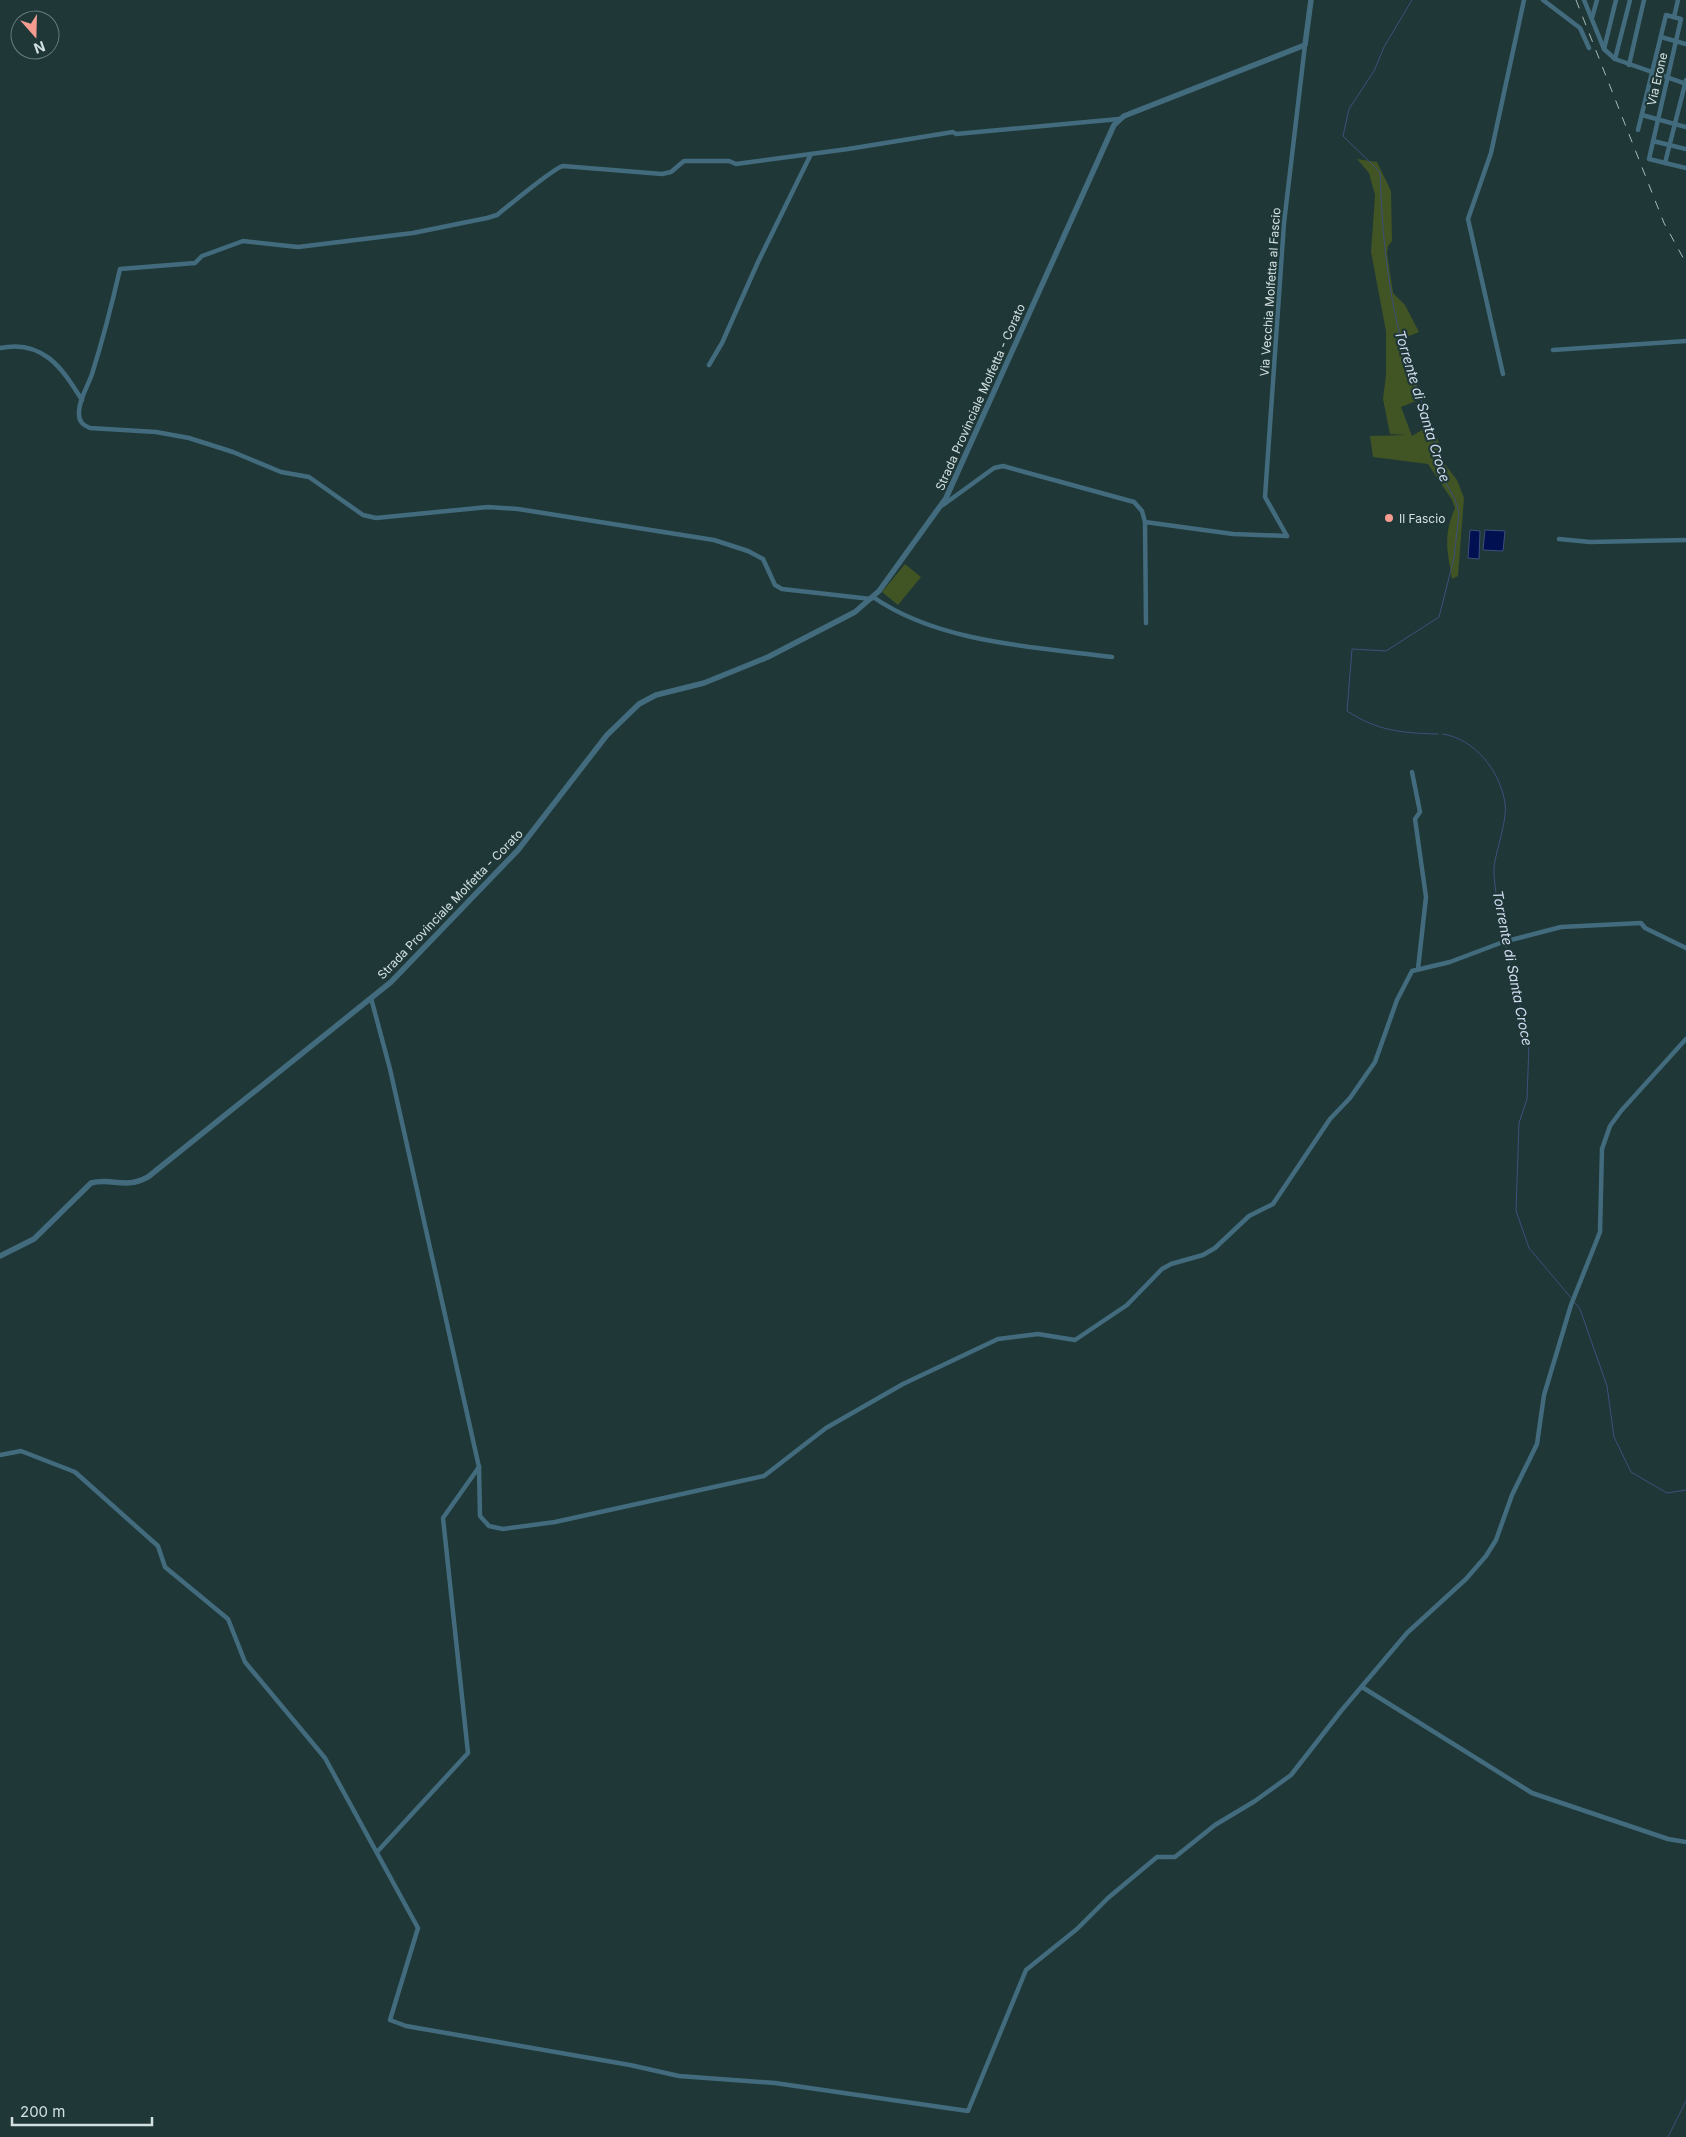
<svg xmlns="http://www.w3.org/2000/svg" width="1686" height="2137" font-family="Inter,sans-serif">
<rect width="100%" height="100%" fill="#1f3737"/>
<g fill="#405424">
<path d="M 1357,159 L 1377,162 L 1391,191 L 1392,241 L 1388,246 L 1387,253 L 1393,293 L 1405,305 L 1419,332 L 1404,338 L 1421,399 L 1401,407 L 1412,436 L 1430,425 L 1438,439 L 1442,461 L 1457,480 L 1464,498 L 1458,576 L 1452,579 C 1447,549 1443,537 1455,508 L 1452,500 L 1428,464 L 1373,457 L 1370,436 L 1407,435 L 1390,434 L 1383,399 L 1386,375 L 1386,331 L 1371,252 L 1375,195 L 1369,173 Z"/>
<polygon points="905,564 921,577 898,605 882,592"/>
</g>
<g fill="#001051" stroke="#3f4f7c">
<polygon points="1470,530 1480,531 1479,559 1468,558"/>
<polygon points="1485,530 1505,531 1503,551 1483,550"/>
</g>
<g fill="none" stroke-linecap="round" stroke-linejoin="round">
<g stroke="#3f4f7c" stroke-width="1">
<path d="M 1412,0 L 1384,47 L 1374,71 L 1349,109 L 1343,136 L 1380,172 C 1382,234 1388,298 1406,357 C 1417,391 1431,424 1441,458 L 1441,475 L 1455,499 L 1459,513 L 1454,558 L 1439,617 L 1386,651 L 1352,649 L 1347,711 C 1378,731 1401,733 1438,734"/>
<path d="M 1443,734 C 1475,739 1500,771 1505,803 C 1508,818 1496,850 1494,867 C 1493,885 1501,920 1505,939"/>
<polyline points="1505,943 1529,1043 1527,1099 1519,1123 1516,1211 1529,1248 1572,1299"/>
<polyline points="1574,1302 1580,1309 1607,1386 1614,1437 1631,1472 1667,1493 1686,1490"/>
<polyline points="1668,2137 1686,2101"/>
</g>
<g stroke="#436b7e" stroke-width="4.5">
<polyline points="1543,0 1580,28 1589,48"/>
<polyline points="1584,0 1604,49 1615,59 1686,84"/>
<polyline points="1674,17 1678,0"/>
<polyline points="1592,18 1597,0"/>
<polyline points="1661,37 1686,44"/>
<polyline points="1604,49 1616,0"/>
<polyline points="1615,59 1630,0"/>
<polyline points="1629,65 1644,0"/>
<polyline points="1642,115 1686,127"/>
<polyline points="1638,130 1666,15 1681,19 1649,159 1686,168"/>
<polyline points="1653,141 1686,149"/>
<polyline points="1665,163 1686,80"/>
<path d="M 0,348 C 43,339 62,368 82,400"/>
<polyline points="1553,350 1686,341"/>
<polyline points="709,365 722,343 758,262 811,154"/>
<polyline points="1503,374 1468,219 1491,153 1524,0"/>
<polyline points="943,505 994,468 1003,466 1134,502 1142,511 1145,522 1233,534 1287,536"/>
<polyline points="1145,522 1146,623"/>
<polyline points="1287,536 1265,497 1284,223 1305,45"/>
<polyline points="1559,539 1590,542 1686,540"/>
<path d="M 873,597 C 939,643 1035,647 1112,657"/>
<path d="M 871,599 L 782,589 L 775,585 L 763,559 L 748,551 L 714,540 L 518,509 L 488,507 L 376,518 L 363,515 L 309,477 L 281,472 L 233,452 L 189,438 L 156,432 L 90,428 C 83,425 79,422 79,414 C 78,401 88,386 92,374 C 103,339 112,304 120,269 L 195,263 L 202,256 L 243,241 L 298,247 L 413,233 L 487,218 L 497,215 C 508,206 556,167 563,166 L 662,174 L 671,172 L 684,161 L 729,161 L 736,164 L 848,149 L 953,132 L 956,134 L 1119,119"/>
<polyline points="1412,772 1420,812 1415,819 1426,897 1418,969"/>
<polyline points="371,998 390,1069 479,1467 480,1516 489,1526 503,1529 555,1522 764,1476 826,1428 903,1384 998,1339 1038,1334 1075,1340 1127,1305 1162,1269 1171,1264 1203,1255 1215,1248 1249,1216 1273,1204 1330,1119 1350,1098 1375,1062 1397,1000 1412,971 1450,962 1503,942 1561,927 1641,923 1645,928 1686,948"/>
<polyline points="0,1455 21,1451 75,1472 158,1546 165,1567 228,1619 245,1662 325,1758 418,1928 390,2020 406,2026 630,2065 679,2076 775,2083 968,2111 1026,1970 1077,1929 1108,1898 1157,1857 1175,1857 1215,1825 1255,1801 1291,1775 1341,1711 1407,1633 1466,1579 1486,1556 1496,1540 1512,1495 1537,1444 1544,1395 1571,1305 1600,1232 1602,1149 1610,1126 1621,1111 1686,1039"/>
<polyline points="1362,1687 1532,1793 1668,1839 1686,1842"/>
<polyline points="377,1852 468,1753 443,1518 479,1467"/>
</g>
<path stroke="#436b7e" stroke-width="5.5" d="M 0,1256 L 34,1239 L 91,1183 C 113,1177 123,1190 148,1177 L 391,982 L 518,850 L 607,735 L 639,704 L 656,695 L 704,683 L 768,657 L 855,612 L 879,591 L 946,498 L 1114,125 L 1124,116 L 1305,45 L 1311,0"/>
<polyline stroke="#a9b9b9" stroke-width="1" stroke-dasharray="9 9" stroke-linecap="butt" points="1576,0 1664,223 1686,263"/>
</g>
<circle fill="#f59c91" stroke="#1f3737" stroke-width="2" cx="1389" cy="518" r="5"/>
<g text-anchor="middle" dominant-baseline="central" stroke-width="4.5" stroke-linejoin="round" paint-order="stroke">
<g font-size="12" fill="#d3e1e1" stroke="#1f3737">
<text transform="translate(1657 79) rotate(-77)">Via Erone</text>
<text transform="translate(1270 292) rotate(-86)">Via Vecchia Molfetta al Fascio</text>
<text transform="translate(980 397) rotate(-66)">Strada Provinciale Molfetta - Corato</text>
<text transform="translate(450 904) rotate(-46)">Strada Provinciale Molfetta - Corato</text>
</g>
<g font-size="12" fill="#d3e1e1" stroke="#1f3737" text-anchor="start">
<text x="1399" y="518">Il Fascio</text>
</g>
<g font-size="14" font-style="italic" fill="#d1dcf0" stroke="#1f3737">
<text transform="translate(1423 406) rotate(73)">Torrente di Santa Croce</text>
<text transform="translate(1513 968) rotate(79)">Torrente di Santa Croce</text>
</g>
</g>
<g transform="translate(35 35) rotate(160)"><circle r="24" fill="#1f3737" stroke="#677b7b"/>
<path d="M0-4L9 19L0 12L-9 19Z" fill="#f59c91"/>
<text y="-8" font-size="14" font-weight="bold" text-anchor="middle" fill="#d3e1e1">N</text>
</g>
<path d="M12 2117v8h140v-8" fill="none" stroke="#d3e1e1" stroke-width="2.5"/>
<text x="20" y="2117" font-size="15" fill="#d3e1e1" stroke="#1f3737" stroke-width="4" paint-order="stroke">200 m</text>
</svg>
